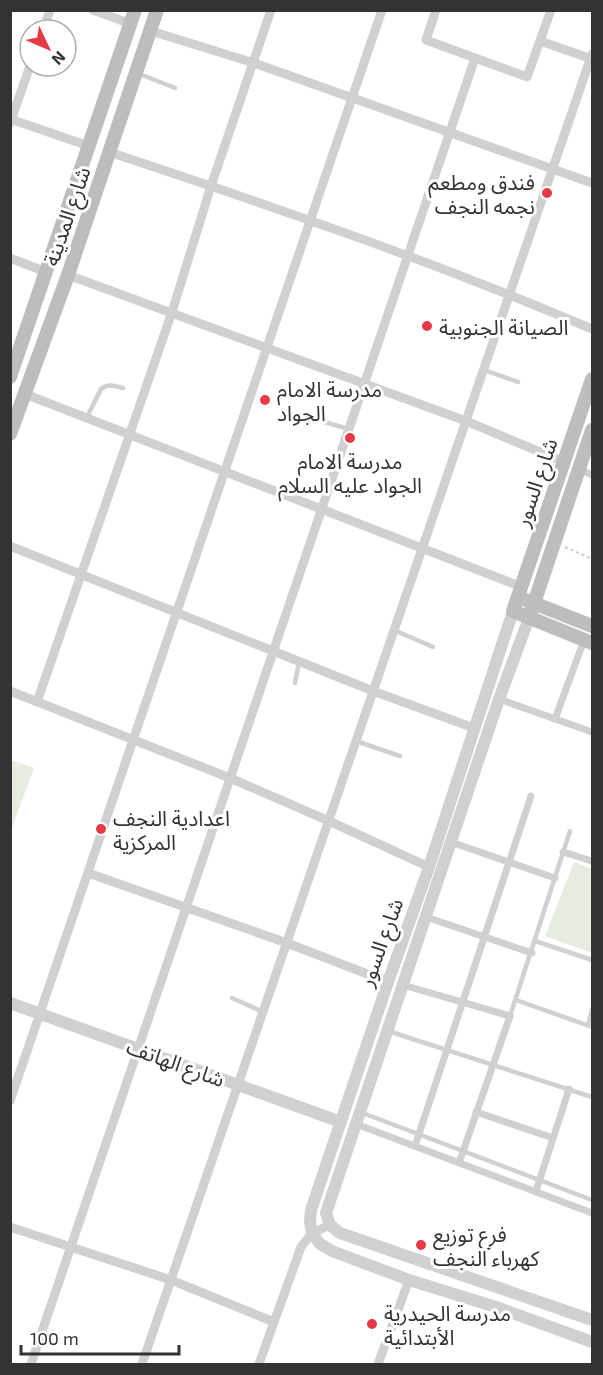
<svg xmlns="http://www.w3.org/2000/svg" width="603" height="1375" font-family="'Exo 2','Noto Sans Arabic',sans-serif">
<rect width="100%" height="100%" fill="#fff"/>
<g fill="#e6ecdf">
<polygon points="11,760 34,768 11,830 10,760"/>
<polygon points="574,862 592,869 592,953 545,936"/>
</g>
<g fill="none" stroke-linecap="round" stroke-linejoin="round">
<polyline stroke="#cdcdcd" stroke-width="2" stroke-dasharray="3 3" stroke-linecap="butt" points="565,547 592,559"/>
<g stroke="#d0d0d0" stroke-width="4.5">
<polyline points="137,73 175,88"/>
<polyline points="484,370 518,382"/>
<path d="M 87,417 L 101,389 C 108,383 115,386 123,388"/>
<polyline points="310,418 349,429"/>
<polyline points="394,630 433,647"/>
<polyline points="295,683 299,662"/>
<polyline points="356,741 400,756"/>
<polyline points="535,941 592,960"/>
<polyline points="232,998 263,1012"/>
<polyline points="516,1000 592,1027"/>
<polyline points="510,1016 570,831"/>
<polyline points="588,1025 592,1010"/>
<polyline points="388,1031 592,1097"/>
<polyline points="360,1112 592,1200"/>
</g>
<g stroke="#d0d0d0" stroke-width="7">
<polyline points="579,469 592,475"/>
<polyline points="499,699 592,732"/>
<polyline points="555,719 584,640"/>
<polyline points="451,842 555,878"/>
<polyline points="563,852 592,861"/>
<polyline points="426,917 532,953"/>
<polyline points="403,985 510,1016 459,1163"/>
<polyline points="476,1112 553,1138"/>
<polyline points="356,1124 592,1213"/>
<polyline points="415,1146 531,796"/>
<polyline points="536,1191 569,1089"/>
</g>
<g stroke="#d0d0d0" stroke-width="9">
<polyline points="93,10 131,24"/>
<polyline points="436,10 426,40 527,77 551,10"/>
<polyline points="43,30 50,10"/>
<polyline points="151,31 254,63 592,183"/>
<polyline points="540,41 592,59"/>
<polyline points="10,119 89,146"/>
<polyline points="10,123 30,66"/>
<path d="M 109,152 C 272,206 435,262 592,329"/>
<polyline points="10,258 46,272"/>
<polyline points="68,275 466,421 564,462"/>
<polyline points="25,394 522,587"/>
<polyline points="10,546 373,691 474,728"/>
<polyline points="10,691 230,778 329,821 429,867"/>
<polyline points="37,702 172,312 211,186 271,10"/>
<polyline points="88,873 287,943 388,982"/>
<polyline points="10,1101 382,10"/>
<polyline points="10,1227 171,1280 274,1322"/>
<polyline points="31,1364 475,58"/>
<polyline points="142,1364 592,54"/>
<polyline points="259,1364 301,1247 312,1233 330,1225"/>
<polyline points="378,1364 409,1280"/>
</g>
<g stroke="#d0d0d0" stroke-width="12">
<polyline points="513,611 429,867 388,982 311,1210 310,1222 312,1233 320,1244 332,1251 409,1280 496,1307 592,1342"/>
<polyline points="529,618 499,699 326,1213 330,1225 340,1233 592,1320"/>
<polyline points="10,1003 341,1122"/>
</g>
<g stroke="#bdbdbd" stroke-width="14">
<polyline points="10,377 135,10"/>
<polyline points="592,379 513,611 592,643"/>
<polyline points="10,434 68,275 157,10"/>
<polyline points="526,600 592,626"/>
<polyline points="529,618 592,430"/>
</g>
</g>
<g fill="#e63946" stroke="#fff" stroke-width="2">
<circle cx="547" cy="193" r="6"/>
<circle cx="427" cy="326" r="6"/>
<circle cx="265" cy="400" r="6"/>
<circle cx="350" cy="438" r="6"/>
<circle cx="101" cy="829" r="6"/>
<circle cx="421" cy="1245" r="6"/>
<circle cx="372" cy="1324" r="6"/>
</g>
<g text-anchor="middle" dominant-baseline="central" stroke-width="6" stroke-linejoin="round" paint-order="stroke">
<g font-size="21" fill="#333" stroke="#fff" text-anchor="start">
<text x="535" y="181" text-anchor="end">فندق ومطعم<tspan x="535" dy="24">نجمه النجف</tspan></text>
<text x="439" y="326">الصيانة الجنوبية</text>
<text x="277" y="388">مدرسة الامام<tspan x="277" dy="24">الجواد</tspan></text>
<text x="350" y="460" text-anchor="middle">مدرسة الامام<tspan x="350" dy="24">الجواد عليه السلام</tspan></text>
<text x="113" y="817">اعدادية النجف<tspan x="113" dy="24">المركزية</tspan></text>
<text x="433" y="1233">فرع توزيع<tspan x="433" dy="24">كهرباء النجف</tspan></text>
<text x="384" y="1312">مدرسة الحيدرية<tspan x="384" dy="24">الأبتدائية</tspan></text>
</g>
<g font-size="21" fill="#333" stroke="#fff">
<text transform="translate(66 216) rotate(-71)">شارع المدينة</text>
<text transform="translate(535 482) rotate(-71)">شارع السور</text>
<text transform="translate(380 942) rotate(-70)">شارع السور</text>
<text transform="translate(176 1062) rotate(20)">شارع الهاتف</text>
</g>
</g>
<rect width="603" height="1375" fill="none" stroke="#333333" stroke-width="24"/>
<g transform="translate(48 48) rotate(134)"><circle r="28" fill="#ffffff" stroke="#adadad" stroke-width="1.5"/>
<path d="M0-4.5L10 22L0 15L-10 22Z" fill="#e63946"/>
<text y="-9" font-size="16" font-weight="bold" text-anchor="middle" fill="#333333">N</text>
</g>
<path d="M21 1345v9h158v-9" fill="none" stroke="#333333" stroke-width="3"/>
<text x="30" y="1345" font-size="18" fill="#333333" stroke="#ffffff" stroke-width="4.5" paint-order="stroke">100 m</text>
</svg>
